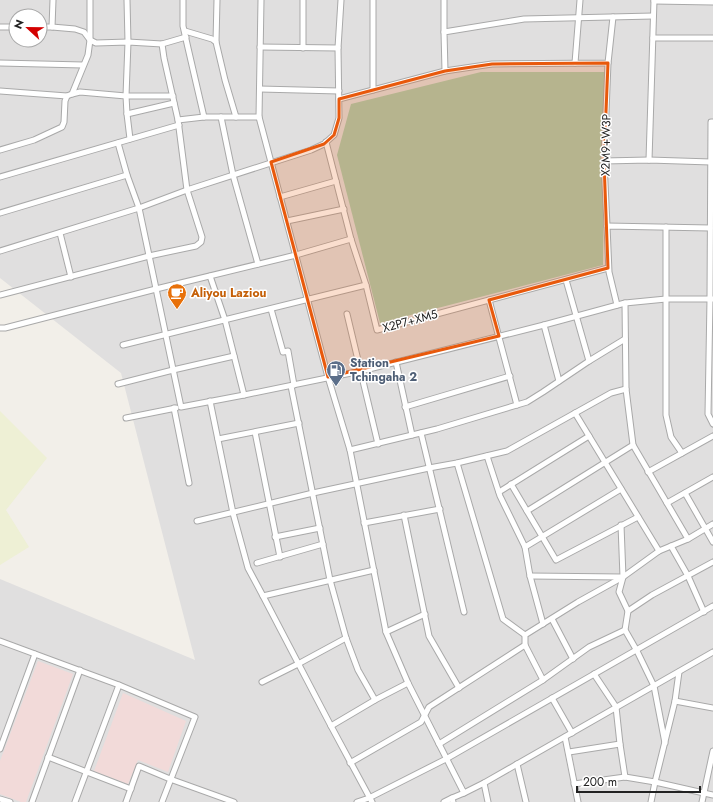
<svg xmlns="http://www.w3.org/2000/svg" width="713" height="802" font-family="Jost,sans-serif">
<rect width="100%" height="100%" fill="#f2efe9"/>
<path fill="#e0dfdf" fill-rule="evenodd" d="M 0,0 L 713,0 L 713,802 L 0,802 L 0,579 L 195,660 L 121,373 L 0,278 ZM 16,16 L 40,16 L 40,40 L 16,40 Z"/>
<g fill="#f2dad9">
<polygon points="38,661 73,674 26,802 21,802 0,794 0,761"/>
<polygon points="123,693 186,721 168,772 138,760 128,784 94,771"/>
</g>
<polygon fill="#eef0d5" points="0,411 47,458 6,510 29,547 0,565"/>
<polygon fill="#aacbaf" points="481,72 605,72 603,265 380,323 337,155 351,104"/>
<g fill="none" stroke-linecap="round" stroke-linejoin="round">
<g stroke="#a9a9a9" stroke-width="7">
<g id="street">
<polyline points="127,0 128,42 126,96 127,114 130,139"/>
<polyline points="183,0 183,26 188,48 204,117"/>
<polyline points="261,0 259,117 328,377 350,450 386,632 408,683 464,793 484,783 713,652"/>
<polyline points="303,0 303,48"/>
<polyline points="373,0 373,90"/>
<polyline points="654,1 713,2"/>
<polyline points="0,27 16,27"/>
<polyline points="40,27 52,27 75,29 84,32 90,40 96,43 128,42 162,44 186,37"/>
<polyline points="52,27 53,0"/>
<polyline points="185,31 212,39 216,42 225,80 236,117"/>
<polyline points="444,32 444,0"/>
<polyline points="653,38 713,38"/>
<polyline points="216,42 217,0"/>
<polyline points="260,47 338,48"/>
<polyline points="0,63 83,65"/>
<polyline points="575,63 580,0"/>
<polyline points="445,71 492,64 608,63 613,17"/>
<polyline points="260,89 339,91"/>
<polyline points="0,91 67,96"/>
<polyline points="72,94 88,55 90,40 90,0"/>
<polyline points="339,99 445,71 444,32 524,19 653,16"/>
<polyline points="127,114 174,103"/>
<polyline points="221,117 233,175 258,264"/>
<polyline points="178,120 204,117 259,117"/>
<polyline points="713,122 711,122 710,299 708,414 713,424"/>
<polyline points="326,142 351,239 366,285 377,330 608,268"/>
<polyline points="118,143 127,175 139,208 181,407 244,395 361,371 544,325 625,303 666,299 713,299"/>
<polyline points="0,150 34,140 62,127 64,122 65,101 67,96 72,94 80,92 126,96 173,96"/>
<polyline points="649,160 654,0"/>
<polyline points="604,161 649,160 711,162"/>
<polyline points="0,177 179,125"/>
<polyline points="280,197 336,181"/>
<polyline points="0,213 127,175"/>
<polyline points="287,221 344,209"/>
<polyline points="607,226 604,161 608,63"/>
<polyline points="666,227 666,415 671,437 682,453"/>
<polyline points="60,233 71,277"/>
<polyline points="0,251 139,208 187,190 311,150 324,144 334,135 339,118 338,48 341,0"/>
<polyline points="210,276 225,320 244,395"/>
<polyline points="566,280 589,361"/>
<polyline points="0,295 149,256 196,246 201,242 202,237 187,190 178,120 164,58 162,44"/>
<polyline points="489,300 517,405"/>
<polyline points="625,303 626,389 633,445 688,539"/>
<polyline points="617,305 609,272 607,226 710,228"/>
<polyline points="271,309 283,352 288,351 294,385"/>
<polyline points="347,314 378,444"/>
<polyline points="544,325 559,381"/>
<polyline points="0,328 5,328 156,289 296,255 351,239"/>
<polyline points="123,345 366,285"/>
<polyline points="396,362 412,435"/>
<polyline points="118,384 173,370 234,356"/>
<polyline points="291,386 330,580 346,638 358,670 375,700"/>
<polyline points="210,401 233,513 248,568 263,596 331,726 372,802"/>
<polyline points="405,407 510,376"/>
<polyline points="174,408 189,483"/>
<polyline points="575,413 659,551"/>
<polyline points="126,418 176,408"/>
<polyline points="255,432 280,557"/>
<polyline points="421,433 464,612"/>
<polyline points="218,439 299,423"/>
<polyline points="350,450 437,429 527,402 543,392 589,361 625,339"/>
<polyline points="487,456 500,496 525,547 530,576 543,624"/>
<polyline points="457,463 503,619 525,635"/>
<polyline points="648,472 713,436"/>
<polyline points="511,484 556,560 638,517"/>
<polyline points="499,492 589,436"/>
<polyline points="685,493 713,542"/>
<polyline points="667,503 713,477"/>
<polyline points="527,511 633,445"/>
<polyline points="404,515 429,636 459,688"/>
<polyline points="197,521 313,493 429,468 457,463 507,451 611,393 626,389"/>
<polyline points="364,523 440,509"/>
<polyline points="621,525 623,577 619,592 628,611 625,630 637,651 654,686 665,743"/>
<polyline points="275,537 320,528"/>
<polyline points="671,546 688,576 704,612"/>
<polyline points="525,547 621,489"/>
<polyline points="257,563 323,544"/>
<polyline points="530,576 622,577"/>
<polyline points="263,596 374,570"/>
<polyline points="628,611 652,595 713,562"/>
<polyline points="552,619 573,659"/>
<polyline points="386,632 425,614"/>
<polyline points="0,641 119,685 195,717 162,802"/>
<polyline points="525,645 543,680"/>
<polyline points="594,674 616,707 620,744 625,777"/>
<polyline points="262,682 298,664 346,638"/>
<polyline points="552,698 572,733"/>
<polyline points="675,701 713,708"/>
<polyline points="331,726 375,700 408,683"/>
<polyline points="565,737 578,802"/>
<polyline points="439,744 543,680 589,647 625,630"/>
<polyline points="0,749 35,654"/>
<polyline points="569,752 620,744"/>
<polyline points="48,757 131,789"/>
<polyline points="350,763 421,722 429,707 525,645 525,635 578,602 623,577 659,551 688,539 713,524"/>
<polyline points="517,764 526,802"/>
<polyline points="484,783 488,802"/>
<polyline points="574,784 625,777 655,782 713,795"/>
<polyline points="0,799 10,802"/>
<polyline points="32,802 80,670"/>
<polyline points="75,802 119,685"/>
<polyline points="126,802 139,766 170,779 234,802"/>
<polyline points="357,802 369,798 446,759 713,606"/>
<polyline points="444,802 452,798"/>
<polyline points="453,802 452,798 464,793"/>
<polyline points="651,802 655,782 675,701 679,672"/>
<polyline points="702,802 713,751"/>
</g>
</g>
<use href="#street" stroke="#fff" stroke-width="5"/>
</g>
<path fill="#e8590c" fill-opacity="0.2" stroke="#e8590c" stroke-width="3" stroke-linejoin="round" d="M 608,63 L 604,161 L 608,268 L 489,300 L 499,336 L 328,377 L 271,162 L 324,144 L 334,135 L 339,118 L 339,99 L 445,71 L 492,64 Z"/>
<defs>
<g id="cafe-pin" transform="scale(1)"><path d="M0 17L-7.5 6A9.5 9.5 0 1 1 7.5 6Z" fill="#e8710a" stroke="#fff"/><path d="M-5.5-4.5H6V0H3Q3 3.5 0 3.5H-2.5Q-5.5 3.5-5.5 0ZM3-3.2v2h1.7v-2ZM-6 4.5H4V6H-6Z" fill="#fff"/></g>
<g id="fuel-pin" transform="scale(1)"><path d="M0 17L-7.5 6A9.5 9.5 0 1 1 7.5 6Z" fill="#5c6f8a" stroke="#fff"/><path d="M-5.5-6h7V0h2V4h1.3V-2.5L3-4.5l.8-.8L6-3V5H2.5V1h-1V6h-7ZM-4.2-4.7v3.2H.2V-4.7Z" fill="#fff"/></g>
</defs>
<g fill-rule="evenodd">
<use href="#cafe-pin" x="177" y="293"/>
<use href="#fuel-pin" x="336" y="370"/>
</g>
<g text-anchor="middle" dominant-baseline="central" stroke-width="3" stroke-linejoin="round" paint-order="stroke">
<g font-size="12" fill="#222" stroke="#fff">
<text transform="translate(606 145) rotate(-89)">X2M9+W3P</text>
<text transform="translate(410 321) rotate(-15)">X2P7+XM5</text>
</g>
<g font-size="12" font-weight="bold" fill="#c56008" stroke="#fff" text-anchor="start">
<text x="191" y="293">Aliyou Laziou</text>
</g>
<g font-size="12" font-weight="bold" fill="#4e5e75" stroke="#fff" text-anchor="start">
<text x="350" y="363">Station<tspan x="350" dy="14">Tchingaha 2</tspan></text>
</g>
</g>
<g transform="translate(28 28) rotate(292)"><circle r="19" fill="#ffffff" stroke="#a7a7a7"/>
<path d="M0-3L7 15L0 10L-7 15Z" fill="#d40000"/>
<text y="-6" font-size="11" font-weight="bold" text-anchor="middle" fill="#222222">N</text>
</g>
<path d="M577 786v6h123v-6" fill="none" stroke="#222222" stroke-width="2"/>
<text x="583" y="786" font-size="12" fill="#222222" stroke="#ffffff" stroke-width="3" paint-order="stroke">200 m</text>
</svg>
